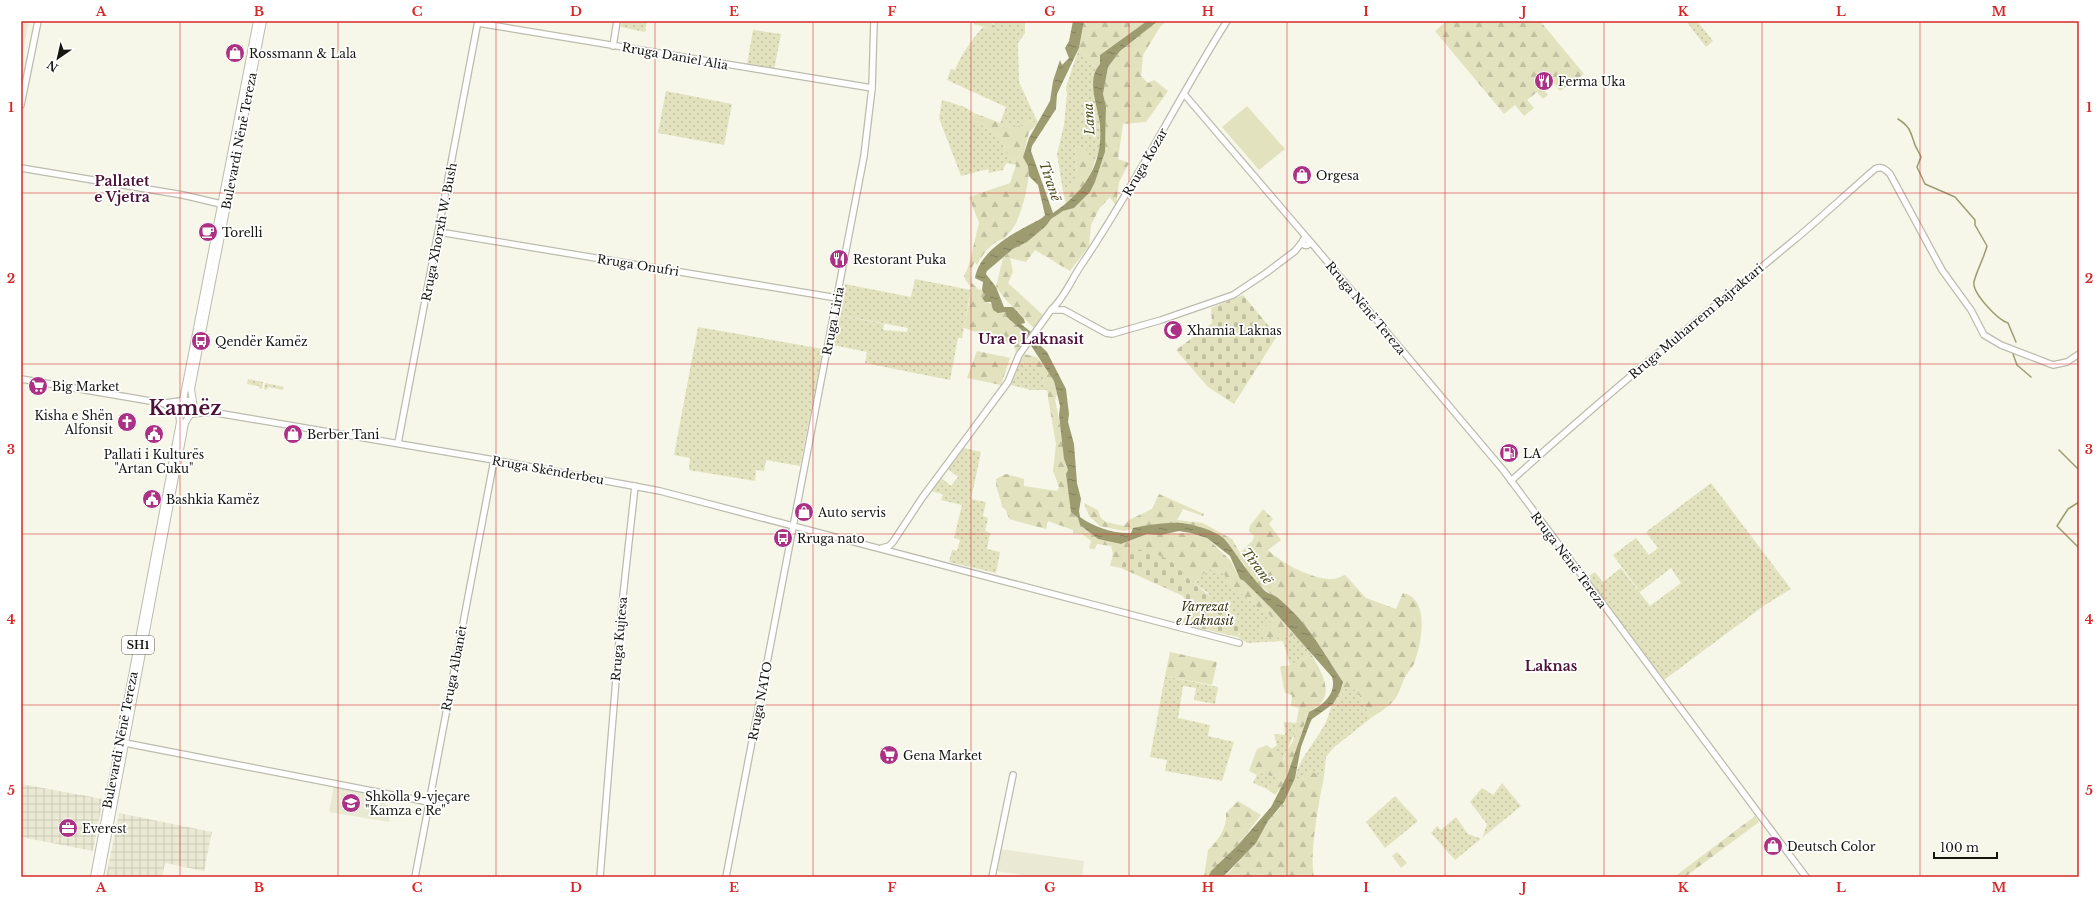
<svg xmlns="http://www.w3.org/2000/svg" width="2100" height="898" font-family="'Libre Baskerville',serif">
<defs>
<pattern id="industrial-grid" width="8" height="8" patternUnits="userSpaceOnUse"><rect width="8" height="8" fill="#eaead4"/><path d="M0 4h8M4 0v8" fill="none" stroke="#c8c8b5"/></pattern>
<pattern id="grass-dots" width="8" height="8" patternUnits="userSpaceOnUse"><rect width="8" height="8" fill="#e2e2be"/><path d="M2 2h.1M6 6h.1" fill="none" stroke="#c1c1a2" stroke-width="1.8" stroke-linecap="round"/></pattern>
<pattern id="forest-firs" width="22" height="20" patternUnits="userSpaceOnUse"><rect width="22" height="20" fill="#e2e2be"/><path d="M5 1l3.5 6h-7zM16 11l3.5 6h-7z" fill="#c1c1a2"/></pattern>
<pattern id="cemetery-stones" width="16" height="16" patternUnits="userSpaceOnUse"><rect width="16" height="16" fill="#e2e2be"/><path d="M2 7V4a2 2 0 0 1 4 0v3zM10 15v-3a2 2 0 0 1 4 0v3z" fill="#c1c1a2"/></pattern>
<pattern id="water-ripples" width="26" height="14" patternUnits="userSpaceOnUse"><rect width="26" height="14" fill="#9d9c71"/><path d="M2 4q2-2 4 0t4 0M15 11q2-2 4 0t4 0" fill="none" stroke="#7f7e5b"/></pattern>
</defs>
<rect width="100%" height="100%" fill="#f6f7e8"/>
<g fill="#eaead4">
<polygon points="21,21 29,21 21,60"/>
<polygon points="334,786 386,796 385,805 391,806 389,822 329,812"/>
<polygon points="1000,849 1084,861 1082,877 1037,877 996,871"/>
</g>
<g fill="url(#industrial-grid)">
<polygon points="21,784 103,799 93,851 21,837"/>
<polygon points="119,813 212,832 204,871 165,863 162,877 106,877"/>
</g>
<g fill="url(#grass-dots)">
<polygon points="622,21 647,21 645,32 621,27"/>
<path d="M 991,21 L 1025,21 L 1025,33 L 1018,43 L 1019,82 L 1038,123 L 1026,121 L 1023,126 L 1011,127 L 1000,123 L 1006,107 L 947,80 L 951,69 L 955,70 C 962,53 971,41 983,27 L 988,28 L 995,25 Z"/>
<polygon points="1686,21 1697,21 1713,41 1706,47"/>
<polygon points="753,30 781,34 774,70 747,65"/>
<path d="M 1079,48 L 1097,68 C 1091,94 1102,117 1100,143 C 1100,150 1096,158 1094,164 L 1084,147 L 1075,148 C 1076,166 1081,181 1063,191 L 1057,154 L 1064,125 L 1067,94 L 1066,87 Z"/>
<polygon points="666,91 732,104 724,145 658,133"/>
<polygon points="942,100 965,107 974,113 971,118 994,133 1002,140 1006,152 1016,165 1006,163 1003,170 989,173 988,169 961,176 939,118"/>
<polygon points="915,279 971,290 962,338 958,338 950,380 865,363 867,352 833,345 838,315 884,324 883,330 907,332 908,328 839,315 845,284 911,297"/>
<polygon points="698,327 823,349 800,466 766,460 764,471 756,470 755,481 689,470 690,458 674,455"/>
<polygon points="1030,358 1044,374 1043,380 1048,390 1031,390 1011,385 1020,363 1027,364"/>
<polygon points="248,379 263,382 262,389 259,388 259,386 247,384"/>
<polygon points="265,383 284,387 283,390 268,387 267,390 264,389"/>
<polygon points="964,448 981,452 971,499 986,502 983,516 988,518 985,531 990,533 987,549 1000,552 996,573 949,562 952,550 957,551 960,540 954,538 962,505 941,500 943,494 931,491 941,478 951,486 958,477 948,469"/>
<polygon points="1711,483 1791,589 1765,605 1664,680 1586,578 1595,572 1603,582 1621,568 1650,606 1681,583 1671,568 1640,592 1613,555 1636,538 1649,555 1658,548 1646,532"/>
<polygon points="1212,568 1224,574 1229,583 1260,609 1270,615 1272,620 1287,638 1294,635 1301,640 1311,654 1290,665 1283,641 1247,643 1238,637 1240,634 1208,593 1194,583 1203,574"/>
<polygon points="1165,676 1218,687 1215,704 1194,700 1196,688 1183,686 1178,718 1210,725 1208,736 1234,742 1222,781 1165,771 1167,760 1150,757"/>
<path d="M 1346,687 L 1356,689 L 1371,718 L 1333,748 L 1326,757 L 1324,777 L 1315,774 L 1298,779 L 1295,778 C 1301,751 1327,733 1331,706 L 1334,709 Z"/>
<path d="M 1284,722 L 1297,723 C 1295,737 1287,747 1283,761 L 1270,749 L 1277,746 L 1274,734 L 1285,735 Z"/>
<polygon points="1258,772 1271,776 1278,775 1280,779 1267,789 1253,783"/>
<polygon points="1502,783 1521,806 1455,860 1431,833 1437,826 1441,830 1456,817 1468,834 1482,839 1487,824 1470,802 1482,788 1493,795"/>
<polygon points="1395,796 1418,821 1385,848 1366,822"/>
</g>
<g fill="url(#forest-firs)">
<path d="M 975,21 C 986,21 993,19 997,31 L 989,35 L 988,28 L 974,24 Z"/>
<polygon points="1084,21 1147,21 1100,55 1100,65 1097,68 1079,48"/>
<polygon points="1158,21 1167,21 1160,27 1143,55 1141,76 1148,83 1154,80 1168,91 1146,122 1123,124 1118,159 1129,163 1119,182 1116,206 1110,197 1099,209 1091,225 1089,246 1070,271 1035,250 1026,262 1010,258 1013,272 1008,283 1043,315 1034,328 1006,300 996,287 1003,258 1013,249 1027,242 1046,226 1051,219 1063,211 1074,208 1090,192 1095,182 1105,152 1106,106 1103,94 1108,67 1120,51"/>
<polygon points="1447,21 1540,21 1584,74 1560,91 1543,71 1535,79 1548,95 1543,99 1537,92 1527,100 1534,108 1524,116 1515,105 1504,114 1435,31"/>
<path d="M 974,113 L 1011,127 L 1023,126 L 1026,121 L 1038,123 L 1029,132 L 1023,157 C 1025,159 1027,162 1028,165 C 1032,175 1021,217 1014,226 C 1012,231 1007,234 1004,239 C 992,241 982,255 977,265 L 975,262 L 970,271 L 972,283 L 978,289 L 983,290 L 985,295 L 982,298 L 985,302 C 994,303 996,311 1005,312 L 1027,338 L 1016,353 L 1014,345 L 964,328 L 972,288 L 966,281 L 964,276 L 969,265 L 979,223 L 969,197 L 1010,183 L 1016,165 L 1006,152 L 1002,140 L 994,133 L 971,118 Z"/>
<path d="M 1084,147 L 1094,164 C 1089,181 1080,194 1066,204 L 1063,191 C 1081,181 1076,166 1075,148 Z"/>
<polygon points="977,351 1010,358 1001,385 967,378"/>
<path d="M 1024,354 L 1036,357 L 1046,366 L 1054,381 L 1057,394 L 1055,400 L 1064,442 L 1064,459 L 1068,471 L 1066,474 L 1072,512 L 1078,518 L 1080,525 L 1098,539 L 1121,544 L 1147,534 L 1191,533 L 1207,538 L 1230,560 L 1240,579 L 1244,581 L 1272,609 L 1294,635 L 1287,638 L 1264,637 L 1259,632 L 1272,620 L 1270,615 L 1260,609 L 1229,583 L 1224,574 L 1212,568 L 1203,574 L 1194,583 L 1128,548 L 1121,568 L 1110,566 L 1113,554 L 1111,546 L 1097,544 L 1095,549 L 1091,549 L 1089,548 L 1091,541 L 1082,534 L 1073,533 L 1073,530 L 1048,521 L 1046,529 L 1009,519 L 1006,510 L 1002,507 C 1001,497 995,489 996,479 L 1006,474 L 1024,479 L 1024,486 L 1057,491 L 1059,487 L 1053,471 L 1056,444 L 1048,398 C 1049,389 1042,383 1043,374 L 1031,359 L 1027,364 L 1020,363 Z"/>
<path d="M 1159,494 L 1204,514 L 1203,516 L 1183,509 L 1177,520 L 1203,523 L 1232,539 L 1240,553 L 1253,540 L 1254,536 L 1249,531 L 1250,526 L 1263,509 L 1273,519 L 1269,524 L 1281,540 L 1268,550 C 1281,563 1314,580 1333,579 C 1337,579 1341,576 1345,575 L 1366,598 L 1396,609 L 1403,593 C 1431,599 1421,644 1414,664 C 1411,669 1406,674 1404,679 C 1401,686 1399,694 1395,699 C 1389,707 1378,713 1371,718 L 1356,689 L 1349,692 L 1346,687 L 1334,709 L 1331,706 L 1340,692 L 1343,682 L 1308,629 L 1290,609 L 1258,584 L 1246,569 L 1245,565 L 1230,548 L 1227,541 L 1196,526 L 1182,523 L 1151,525 L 1124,531 L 1100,526 L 1089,516 L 1084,503 L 1098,510 L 1101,518 L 1106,522 L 1124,526 L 1129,520 L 1152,509 Z"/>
<polygon points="1170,652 1217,662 1212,685 1165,676"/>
<path d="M 1311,654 C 1323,674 1338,699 1309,712 C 1298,736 1293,776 1275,795 L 1267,789 L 1280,779 L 1278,775 L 1271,776 L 1258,772 L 1257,775 L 1249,771 L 1257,749 L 1267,745 L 1284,761 L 1286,752 L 1293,741 L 1299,708 L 1291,706 L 1292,695 L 1285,693 L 1280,667 L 1290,665 Z"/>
<path d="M 1308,770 L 1324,777 C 1319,800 1309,855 1314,877 L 1225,877 L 1255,843 L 1268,821 L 1280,808 L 1295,778 L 1298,779 Z"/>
<path d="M 1238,801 L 1261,815 L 1238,845 L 1211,871 L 1208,877 L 1204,877 L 1208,850 C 1219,840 1227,828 1226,813 Z"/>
<polygon points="1755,816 1759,822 1685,877 1674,877"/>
<polygon points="1397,852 1407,863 1401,868 1392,856"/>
</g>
<g fill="url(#cemetery-stones)">
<polygon points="1243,295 1277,336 1234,404 1208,387 1176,350 1212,323 1211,308"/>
<polygon points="1128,548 1148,551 1170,560 1190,580 1237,618 1241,629 1238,637 1182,624 1189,607 1183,596 1121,568"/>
</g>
<polygon fill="#e2e2be" points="1247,106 1285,149 1259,170 1222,127"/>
<g fill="url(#water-ripples)">
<path d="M 1073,21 L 1084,21 L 1079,48 L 1057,94 L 1056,109 L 1032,146 L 1031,151 L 1053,213 C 1084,192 1103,165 1100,126 C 1099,108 1085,81 1100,64 L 1100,55 L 1147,21 L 1158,21 L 1120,51 L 1108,67 L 1103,94 L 1106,106 L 1105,152 L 1095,182 L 1090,192 L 1074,208 L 1063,211 L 1051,219 L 1046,226 L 1027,242 L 1013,249 L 987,271 L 986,274 L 996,287 L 1004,307 L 1013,307 L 1024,319 L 1025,323 L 1021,324 L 1031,332 L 1028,336 L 1007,317 L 1005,312 L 998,313 L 993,310 L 991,302 L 985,302 L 982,298 L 985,295 L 982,290 L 983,282 L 975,278 C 979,253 1008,236 1029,225 C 1034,222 1041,220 1045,215 L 1038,185 L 1029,176 L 1028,166 L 1023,157 L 1029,138 L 1050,101 L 1053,81 L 1060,60 L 1062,65 L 1069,58 L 1065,48 L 1069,41 Z"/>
<path d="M 1034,339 L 1047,352 L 1066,389 L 1069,414 L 1068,422 L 1074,444 L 1077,483 L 1081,499 L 1079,511 L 1080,517 C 1094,527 1114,534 1131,533 L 1133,528 L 1138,527 C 1148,525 1170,522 1180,523 C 1191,523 1221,532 1227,542 C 1239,558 1250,576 1264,590 C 1267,593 1271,594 1275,596 C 1280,599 1286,605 1291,610 C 1312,630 1326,657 1343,682 L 1340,692 L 1333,704 L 1312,719 L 1310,723 L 1301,747 L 1295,778 L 1284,802 L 1268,821 L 1256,843 L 1223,877 L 1208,877 L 1211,871 L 1238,845 L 1271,807 L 1287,776 L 1309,712 C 1324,705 1337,693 1332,677 L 1272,609 L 1244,581 L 1240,579 L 1230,556 L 1207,538 L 1191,533 L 1179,531 L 1161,535 L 1147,534 L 1121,544 L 1098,539 L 1080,525 L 1078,518 L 1071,512 L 1066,474 L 1068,470 L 1064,459 L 1059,415 L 1060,406 L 1054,381 L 1030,344 Z"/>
</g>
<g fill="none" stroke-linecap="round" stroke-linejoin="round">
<g stroke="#9d9c71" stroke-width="1.5">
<path d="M 1898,119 C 1909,126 1910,130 1914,142 C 1915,147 1919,151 1921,157 L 1917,167 L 1925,184 L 1955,197 L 1975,220 L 1975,225 L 1987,246 C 1984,258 1976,272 1974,282 C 1972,293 1998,320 2008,323 L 2016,342"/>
<polyline points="2013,354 2017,365 2031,377"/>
<polyline points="2059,450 2079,470"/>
<polyline points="2079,502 2068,509 2057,526 2079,548"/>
</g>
<g stroke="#bcbcae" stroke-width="8">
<g id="secondary">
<polyline points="478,23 872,88"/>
<polyline points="613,46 617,21"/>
<polyline points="1184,94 1308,239"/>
<polyline points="21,105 38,21"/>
<polyline points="21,168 183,195 221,204"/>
<polyline points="439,232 837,298"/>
<circle cx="1306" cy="242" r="3.5"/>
<polyline points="1309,240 1504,471 1806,877"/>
<path d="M 1052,309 C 1065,297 1073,276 1084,261 C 1136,184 1177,100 1227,21"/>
<polyline points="21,379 162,403 178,410"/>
<polyline points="165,403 180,401"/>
<polyline points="191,414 211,412 494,460 660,491 1239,643"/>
<polyline points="398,443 478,21"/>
<path d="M 1511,481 C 1602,398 1698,320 1793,241 C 1821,218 1847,193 1875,169 C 1882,166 1885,169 1890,174 L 1942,270 L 1971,310 L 1984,335 L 2001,345 L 2053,365 L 2067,362 L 2079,354"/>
<polyline points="882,548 889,546 893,542 922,498 1008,382 1019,355 1051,310 1064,310 1106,333 1112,334 1161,320 1233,295 1266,273 1295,251 1303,241"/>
<polyline points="125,743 429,802"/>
<polyline points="415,877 494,460"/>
<polyline points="600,877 622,605 635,486"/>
<polyline points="726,877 864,156 872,88 874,21"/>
<polyline points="992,877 1013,775"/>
</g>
</g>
<g stroke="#bcbcae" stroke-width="8">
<g id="primary">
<polyline points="183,400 257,21"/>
<polyline points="94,877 180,422 178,406 183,400 192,402"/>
<polyline points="100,877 185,423 194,408 191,389 263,21"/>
</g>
</g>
<use href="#secondary" stroke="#fff" stroke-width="5.5"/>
<use href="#primary" stroke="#fff" stroke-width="6"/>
</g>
<path fill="none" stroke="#d62828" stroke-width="1" stroke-opacity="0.55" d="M 180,21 L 180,877M 338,21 L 338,877M 496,21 L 496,877M 655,21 L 655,877M 813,21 L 813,877M 971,21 L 971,877M 1129,21 L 1129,877M 1287,21 L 1287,877M 1445,21 L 1445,877M 1604,21 L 1604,877M 1762,21 L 1762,877M 1920,21 L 1920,877M 21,193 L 2079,193M 21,364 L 2079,364M 21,534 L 2079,534M 21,705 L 2079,705"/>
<defs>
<g id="shop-disc" transform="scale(1)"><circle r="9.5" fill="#ab3184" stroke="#fff"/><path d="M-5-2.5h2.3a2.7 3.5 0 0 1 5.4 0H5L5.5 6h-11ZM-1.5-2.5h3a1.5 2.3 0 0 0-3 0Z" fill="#fff"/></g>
<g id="restaurant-disc" transform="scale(1)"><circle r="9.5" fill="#ab3184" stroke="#fff"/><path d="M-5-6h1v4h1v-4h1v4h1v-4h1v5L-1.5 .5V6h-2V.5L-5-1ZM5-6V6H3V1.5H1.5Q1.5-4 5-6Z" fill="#fff"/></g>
<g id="cafe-disc" transform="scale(1)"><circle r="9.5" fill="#ab3184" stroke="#fff"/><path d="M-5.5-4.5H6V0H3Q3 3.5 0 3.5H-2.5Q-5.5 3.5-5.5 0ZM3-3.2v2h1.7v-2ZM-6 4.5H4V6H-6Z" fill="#fff"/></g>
<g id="mosque-disc" transform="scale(1)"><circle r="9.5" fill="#ab3184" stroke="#fff"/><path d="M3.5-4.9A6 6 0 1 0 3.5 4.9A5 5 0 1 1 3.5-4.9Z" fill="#fff"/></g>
<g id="bus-disc" transform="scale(1)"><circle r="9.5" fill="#ab3184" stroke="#fff"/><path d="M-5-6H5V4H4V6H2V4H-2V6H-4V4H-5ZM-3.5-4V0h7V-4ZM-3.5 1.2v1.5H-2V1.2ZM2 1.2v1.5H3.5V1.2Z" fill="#fff"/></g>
<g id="supermarket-disc" transform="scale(1)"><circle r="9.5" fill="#ab3184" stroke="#fff"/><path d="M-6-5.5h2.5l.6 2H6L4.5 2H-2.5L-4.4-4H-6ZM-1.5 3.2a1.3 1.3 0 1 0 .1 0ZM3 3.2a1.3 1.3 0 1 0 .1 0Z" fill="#fff"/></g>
<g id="church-disc" transform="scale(1)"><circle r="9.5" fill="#ab3184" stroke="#fff"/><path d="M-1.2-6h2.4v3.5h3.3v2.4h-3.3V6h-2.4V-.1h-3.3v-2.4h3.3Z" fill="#fff"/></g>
<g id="civic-disc" transform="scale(1)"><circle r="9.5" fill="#ab3184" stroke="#fff"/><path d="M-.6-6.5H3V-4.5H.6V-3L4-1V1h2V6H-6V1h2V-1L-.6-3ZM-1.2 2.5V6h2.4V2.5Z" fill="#fff"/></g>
<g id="fuel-disc" transform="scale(1)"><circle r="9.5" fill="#ab3184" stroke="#fff"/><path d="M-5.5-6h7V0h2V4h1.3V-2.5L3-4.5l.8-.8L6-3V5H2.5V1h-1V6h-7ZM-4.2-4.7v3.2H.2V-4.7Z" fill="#fff"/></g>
<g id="school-disc" transform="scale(1)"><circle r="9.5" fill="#ab3184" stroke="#fff"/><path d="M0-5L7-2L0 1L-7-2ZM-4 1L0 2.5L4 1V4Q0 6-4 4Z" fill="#fff"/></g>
<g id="office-disc" transform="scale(1)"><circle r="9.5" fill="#ab3184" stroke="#fff"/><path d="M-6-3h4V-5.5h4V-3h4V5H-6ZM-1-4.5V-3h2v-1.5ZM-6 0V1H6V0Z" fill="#fff"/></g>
</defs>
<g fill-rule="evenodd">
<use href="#shop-disc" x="235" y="53"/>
<use href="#restaurant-disc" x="1544" y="81"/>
<use href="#shop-disc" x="1302" y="175"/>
<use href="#cafe-disc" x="208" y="232"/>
<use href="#restaurant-disc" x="839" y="259"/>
<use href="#mosque-disc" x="1173" y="330"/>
<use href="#bus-disc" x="201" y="341"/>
<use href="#supermarket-disc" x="38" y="386"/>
<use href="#church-disc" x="127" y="422"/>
<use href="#civic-disc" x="154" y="434"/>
<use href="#shop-disc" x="293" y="434"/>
<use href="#fuel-disc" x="1509" y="453"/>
<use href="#civic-disc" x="152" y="499"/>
<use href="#shop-disc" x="804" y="512"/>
<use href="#bus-disc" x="783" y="538"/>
<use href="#supermarket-disc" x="889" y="755"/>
<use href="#school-disc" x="351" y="803"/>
<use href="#office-disc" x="68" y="828"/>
<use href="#shop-disc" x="1773" y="846"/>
</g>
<g text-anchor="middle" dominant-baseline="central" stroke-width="3.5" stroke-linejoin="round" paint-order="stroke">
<rect fill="#fff" stroke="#5c5c58" stroke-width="1" x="122" y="636" width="32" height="18" rx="3"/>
<g font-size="11" font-weight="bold" fill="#161611">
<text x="138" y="645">SH1</text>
</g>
<g font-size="12" fill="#161611" stroke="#fff" text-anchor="start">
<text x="249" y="53">Rossmann &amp; Lala</text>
<text x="1558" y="81">Ferma Uka</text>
<text x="1316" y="175">Orgesa</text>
<text x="222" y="232">Torelli</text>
<text x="853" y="259">Restorant Puka</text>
<text x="1187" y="330">Xhamia Laknas</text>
<text x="215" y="341">Qendër Kamëz</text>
<text x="52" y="386">Big Market</text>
<text x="113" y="415" text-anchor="end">Kisha e Shën<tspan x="113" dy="14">Alfonsit</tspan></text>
<text x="307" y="434">Berber Tani</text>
<text x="1523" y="453">LA</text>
<text x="154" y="454" text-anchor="middle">Pallati i Kulturës<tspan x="154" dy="14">"Artan Cuku"</tspan></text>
<text x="166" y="499">Bashkia Kamëz</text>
<text x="818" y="512">Auto servis</text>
<text x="797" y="538">Rruga nato</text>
<text x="903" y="755">Gena Market</text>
<text x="365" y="796">Shkolla 9-vjeçare<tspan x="365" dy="14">"Kamza e Re"</tspan></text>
<text x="82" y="828">Everest</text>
<text x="1787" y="846">Deutsch Color</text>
</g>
<g font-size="12" fill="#161611" stroke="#fff">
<text transform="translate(675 56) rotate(10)">Rruga Daniel Alia</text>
<text transform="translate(239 141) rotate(-79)">Bulevardi Nënë Tereza</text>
<text transform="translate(1145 162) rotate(-60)">Rruga Kozar</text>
<text transform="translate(439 232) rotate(-79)">Rruga Xhorxh W. Bush</text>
<text transform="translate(638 265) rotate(9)">Rruga Onufri</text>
<text transform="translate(1366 308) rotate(50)">Rruga Nënë Tereza</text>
<text transform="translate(833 321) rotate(-79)">Rruga Liria</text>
<text transform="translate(1696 321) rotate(-40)">Rruga Muharrem Bajraktari</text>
<text transform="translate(548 470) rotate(10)">Rruga Skënderbeu</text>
<text transform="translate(1569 560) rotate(53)">Rruga Nënë Tereza</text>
<text transform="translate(619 639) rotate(-85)">Rruga Kujtesa</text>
<text transform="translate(454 668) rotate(-79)">Rruga Albanët</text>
<text transform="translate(760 701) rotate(-79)">Rruga NATO</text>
<text transform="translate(120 740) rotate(-79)">Bulevardi Nënë Tereza</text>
</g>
<g font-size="12" font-style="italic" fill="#35330f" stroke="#fff">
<text x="1205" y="606">Varrezat<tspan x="1205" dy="14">e Laknasit</tspan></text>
</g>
<g font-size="13" font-style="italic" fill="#4c4a16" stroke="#fff">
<text transform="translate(1089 119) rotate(-94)">Lana</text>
<text transform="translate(1050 181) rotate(71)">Tiranë</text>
<text transform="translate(1257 566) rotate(53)">Tiranë</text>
</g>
<g font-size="14" font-weight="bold" fill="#4b1138" stroke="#fff">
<text x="122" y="181">Pallatet<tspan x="122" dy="16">e Vjetra</tspan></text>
<text x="1031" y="339">Ura e Laknasit</text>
<text x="1551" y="666">Laknas</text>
</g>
<g font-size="20" font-weight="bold" fill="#4b1138" stroke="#fff">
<text x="185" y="408">Kamëz</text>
</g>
</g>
<rect width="2100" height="898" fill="none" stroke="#ffffff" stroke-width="44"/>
<g transform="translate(58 58) rotate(214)" stroke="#ffffff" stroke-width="3" paint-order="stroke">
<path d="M0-3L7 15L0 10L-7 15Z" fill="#161611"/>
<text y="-6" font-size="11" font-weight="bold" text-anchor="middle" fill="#161611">N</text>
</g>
<path d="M1934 852v6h63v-6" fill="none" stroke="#161611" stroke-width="2"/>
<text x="1940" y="852" font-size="12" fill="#161611" stroke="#ffffff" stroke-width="3" paint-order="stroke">100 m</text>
<rect x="22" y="22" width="2056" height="854" fill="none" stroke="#d62828" stroke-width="1.5"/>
<g font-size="13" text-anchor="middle" font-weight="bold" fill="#d62828">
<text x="101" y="16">A</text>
<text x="259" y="16">B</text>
<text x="417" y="16">C</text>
<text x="576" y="16">D</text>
<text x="734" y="16">E</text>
<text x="892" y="16">F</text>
<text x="1050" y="16">G</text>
<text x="1208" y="16">H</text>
<text x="1366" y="16">I</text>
<text x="1524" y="16">J</text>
<text x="1683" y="16">K</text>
<text x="1841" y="16">L</text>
<text x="1999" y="16">M</text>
<text x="11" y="112">1</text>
<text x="2089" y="112">1</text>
<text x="11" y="283">2</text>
<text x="2089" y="283">2</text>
<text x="11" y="454">3</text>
<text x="2089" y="454">3</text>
<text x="11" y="624">4</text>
<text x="2089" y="624">4</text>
<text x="11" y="795">5</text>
<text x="2089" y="795">5</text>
<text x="101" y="892">A</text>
<text x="259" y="892">B</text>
<text x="417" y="892">C</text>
<text x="576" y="892">D</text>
<text x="734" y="892">E</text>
<text x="892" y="892">F</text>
<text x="1050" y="892">G</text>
<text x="1208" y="892">H</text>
<text x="1366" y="892">I</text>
<text x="1524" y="892">J</text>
<text x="1683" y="892">K</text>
<text x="1841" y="892">L</text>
<text x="1999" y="892">M</text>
</g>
</svg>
